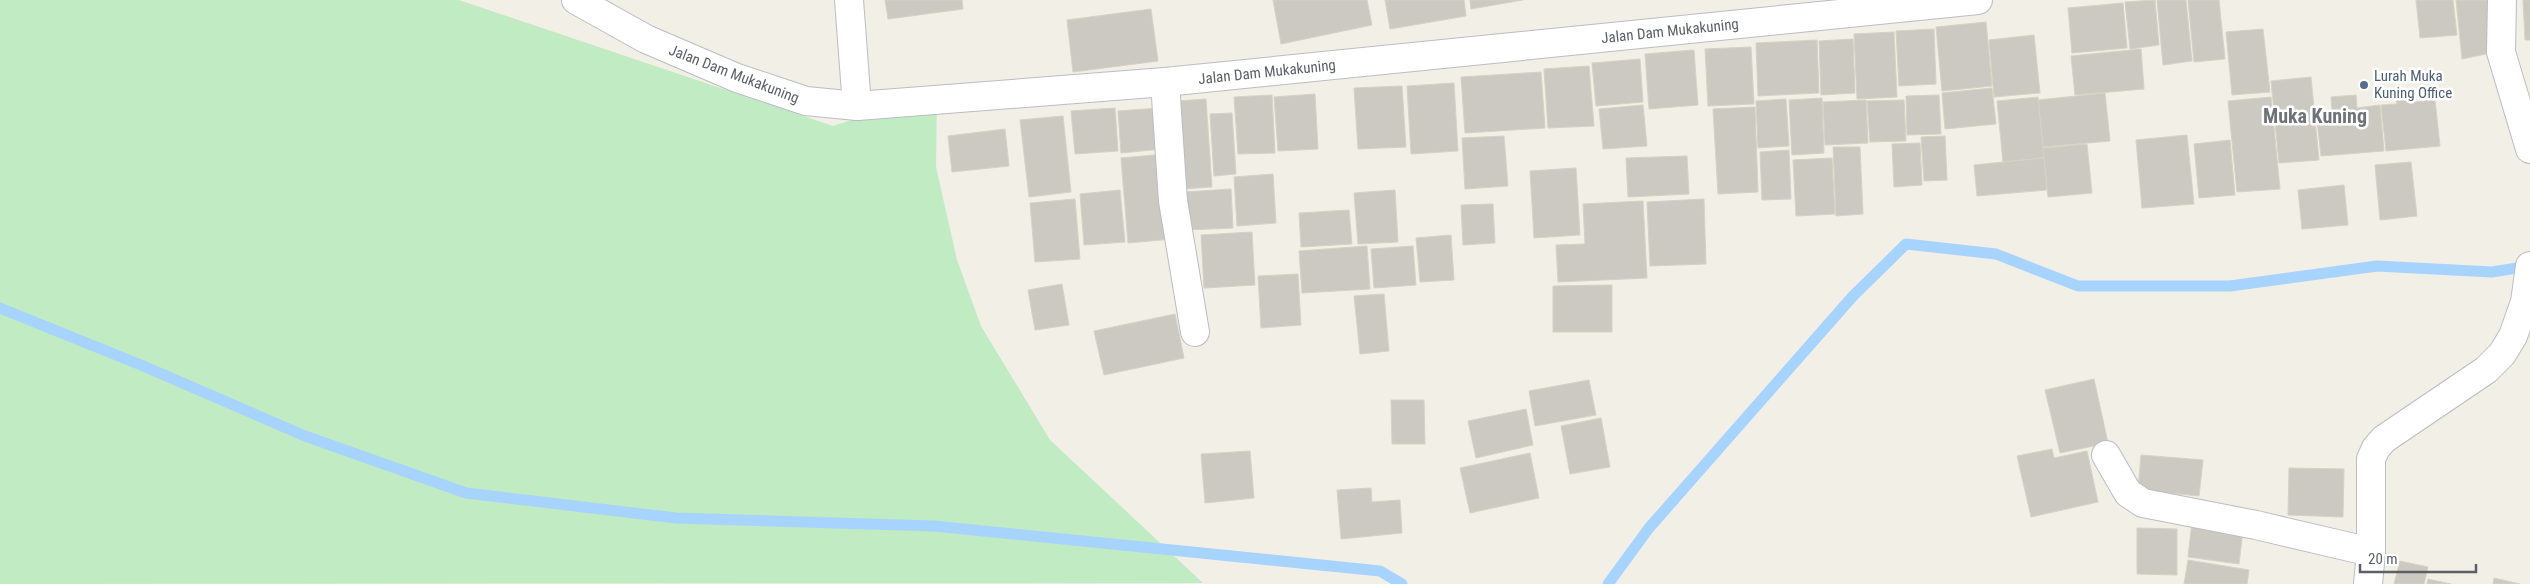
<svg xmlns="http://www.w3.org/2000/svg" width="2530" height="584" font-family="'Roboto Condensed',sans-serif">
<rect width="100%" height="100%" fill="#f1efe6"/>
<polygon fill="#c0ebc3" points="0,0 459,0 833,126 937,93 936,167 957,260 981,326 1050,440 1203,583 0,584"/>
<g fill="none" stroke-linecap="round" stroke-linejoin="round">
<g stroke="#a7d3ff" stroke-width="11">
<polyline points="0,308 141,365 305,436 466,493 676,518 934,526 1380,571 1402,584"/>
<polyline points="1608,584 1649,528 1853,296 1906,244 1996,254 2078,286 2230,286 2377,266 2492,272 2530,266"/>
</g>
</g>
<g fill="#ccc9c2" stroke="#d6d2c3">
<polygon points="885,0 962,0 963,9 888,19"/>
<polygon points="1273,0 1367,0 1372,25 1281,44"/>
<polygon points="1385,0 1464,0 1466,16 1390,29"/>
<polygon points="1470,0 1523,0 1471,9"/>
<polygon points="2155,0 2159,45 2130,49 2125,2"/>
<polygon points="2157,0 2186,0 2192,61 2163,65"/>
<polygon points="2188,0 2219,0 2225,59 2194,62"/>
<polygon points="2416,0 2453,0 2457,35 2420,38"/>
<polygon points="2456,0 2494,0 2486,54 2462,59"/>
<polygon points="2523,0 2530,0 2530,40 2525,40"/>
<polygon points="2123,3 2127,48 2072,53 2068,8"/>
<polygon points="1151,9 1158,61 1073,72 1067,20"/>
<polygon points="1986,22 1992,86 1942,91 1936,27"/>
<polygon points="1934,29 1936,84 1899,86 1896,31"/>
<polygon points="2263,29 2270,92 2232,95 2226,32"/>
<polygon points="1894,32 1897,97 1857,99 1854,34"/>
<polygon points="2034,35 2040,93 1994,97 1989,40"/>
<polygon points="1853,39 1855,93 1821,95 1819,41"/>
<polygon points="1817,40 1819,93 1758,96 1756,43"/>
<polygon points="1751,47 1754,104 1708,106 1705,49"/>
<polygon points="2141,49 2144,89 2075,95 2071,56"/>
<polygon points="1694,50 1698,105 1649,109 1645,54"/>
<polygon points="1640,59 1643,102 1596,106 1592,63"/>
<polygon points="1589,66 1594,126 1548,128 1544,69"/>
<polygon points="1541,72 1545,128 1465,133 1461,77"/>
<polygon points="2311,77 2319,160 2279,163 2271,81"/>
<polygon points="1454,83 1458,151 1411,154 1407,86"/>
<polygon points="1402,86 1406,147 1358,149 1354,88"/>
<polygon points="1992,88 1996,124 1945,129 1942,93"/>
<polygon points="2413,91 2414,102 2435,100 2440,146 2386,151 2381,105 2397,104 2395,93"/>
<polygon points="2105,93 2110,141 2043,147 2038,100"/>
<polygon points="1315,94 1318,149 1278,151 1274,97"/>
<polygon points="1272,95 1275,153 1238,154 1234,97"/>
<polygon points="1939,95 1941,134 1907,135 1906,96"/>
<polygon points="2356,95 2357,108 2380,105 2384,151 2321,156 2316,111 2332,110 2331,97"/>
<polygon points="2038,97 2044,158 2003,162 1997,101"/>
<polygon points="2271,97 2280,189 2237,192 2228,101"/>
<polygon points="1822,98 1824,153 1792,155 1789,100"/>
<polygon points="1206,99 1212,187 1182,189 1177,101"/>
<polygon points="1786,99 1789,146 1758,148 1756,101"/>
<polygon points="1866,100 1868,143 1825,145 1823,102"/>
<polygon points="1904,100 1906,141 1870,142 1867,101"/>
<polygon points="1643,105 1647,146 1603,149 1599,109"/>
<polygon points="1755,107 1758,192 1718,194 1713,109"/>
<polygon points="1115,108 1118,151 1075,154 1071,111"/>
<polygon points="1159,108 1162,149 1121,153 1118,111"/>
<polygon points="1232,113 1236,174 1214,176 1210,114"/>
<polygon points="1063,116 1071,192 1029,197 1020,120"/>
<polygon points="1005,129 1009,166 952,172 948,136"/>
<polygon points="2187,135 2194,204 2142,208 2136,140"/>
<polygon points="1504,136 1508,186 1465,189 1462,138"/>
<polygon points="1945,136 1947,180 1924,181 1921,137"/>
<polygon points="2230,140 2235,195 2199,198 2194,144"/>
<polygon points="1920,143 1922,185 1894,187 1892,144"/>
<polygon points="2087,144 2092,193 2048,197 2043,148"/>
<polygon points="1833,147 1860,147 1863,214 1836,216"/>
<polygon points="1789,150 1791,199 1762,200 1760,152"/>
<polygon points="1165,154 1172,239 1128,243 1121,158"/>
<polygon points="1687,156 1689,194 1628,197 1626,158"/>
<polygon points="1832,158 1835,214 1796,216 1793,160"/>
<polygon points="2044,158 2047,190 1977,196 1974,165"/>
<polygon points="2411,162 2417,216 2380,220 2375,165"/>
<polygon points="1576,168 1580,235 1534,238 1530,171"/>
<polygon points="1273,174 1276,223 1237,226 1234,177"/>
<polygon points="2344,185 2348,225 2302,229 2298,190"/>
<polygon points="1231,189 1233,228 1186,230 1184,192"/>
<polygon points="1120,190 1125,242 1084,245 1080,194"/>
<polygon points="1395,190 1398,242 1358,244 1354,193"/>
<polygon points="1075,199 1080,259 1035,262 1030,203"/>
<polygon points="1704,199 1706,264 1650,266 1647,202"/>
<polygon points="1643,201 1647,278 1558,282 1556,245 1585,244 1583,204"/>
<polygon points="1493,204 1495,243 1463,245 1461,205"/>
<polygon points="1349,210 1352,244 1301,247 1299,213"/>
<polygon points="1252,232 1255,285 1204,288 1201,235"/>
<polygon points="1451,235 1454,280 1420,282 1416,238"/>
<polygon points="1367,246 1370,289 1302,293 1299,251"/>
<polygon points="1413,246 1416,285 1374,288 1371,249"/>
<polygon points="1298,274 1301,325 1261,328 1258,276"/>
<polygon points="1062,284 1069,325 1035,330 1028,290"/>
<polygon points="1612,285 1612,332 1553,332 1553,286"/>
<polygon points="1384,294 1389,351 1360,354 1354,296"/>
<polygon points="1175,314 1184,358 1104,375 1094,331"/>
<polygon points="2094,379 2108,443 2060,453 2045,390"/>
<polygon points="1589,380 1596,415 1535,426 1529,391"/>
<polygon points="1391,400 1424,400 1425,444 1392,444"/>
<polygon points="1526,409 1533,445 1476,458 1468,421"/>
<polygon points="1601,418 1610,467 1570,474 1561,426"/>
<polygon points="2052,449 2054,458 2087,451 2098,502 2031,517 2017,456"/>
<polygon points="1250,451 1254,498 1205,503 1201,454"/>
<polygon points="1530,453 1539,498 1470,513 1460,468"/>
<polygon points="2141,455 2203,460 2199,496 2138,490"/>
<polygon points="2289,468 2344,469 2343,517 2288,515"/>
<polygon points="1371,488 1372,502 1400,500 1402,533 1341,539 1337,490"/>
<polygon points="2192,522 2243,530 2239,564 2188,557"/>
<polygon points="2137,528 2177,529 2177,575 2137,574"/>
<polygon points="2188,560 2249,570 2247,584 2184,584"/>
<polygon points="2400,561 2428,567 2424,584 2394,584"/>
<polygon points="2494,578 2520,584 2493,584"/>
<polygon points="2428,579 2451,584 2427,584"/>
</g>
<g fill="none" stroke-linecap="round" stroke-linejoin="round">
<g stroke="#babdc2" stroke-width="30">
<g id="street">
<polyline points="576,0 646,39 737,78 806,101 857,106 1165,82 1978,0"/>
<polyline points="849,0 857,106"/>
<polyline points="2502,0 2501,52 2530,149"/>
<polyline points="1165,82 1173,201 1195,332"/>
<polyline points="2106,455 2128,493 2143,503 2256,525 2371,552"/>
<polyline points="2368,584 2371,552 2371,459 2376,448 2384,439 2486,370 2502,354 2513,336 2525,302 2530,266"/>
</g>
</g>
<use href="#street" stroke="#fff" stroke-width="28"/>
</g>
<circle fill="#5c6f8a" stroke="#fff" stroke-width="2" cx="2364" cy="85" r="5"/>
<g text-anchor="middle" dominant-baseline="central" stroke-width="5" stroke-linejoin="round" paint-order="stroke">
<g font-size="15" fill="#5d6167" stroke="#fff">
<text transform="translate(1670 31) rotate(-6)">Jalan Dam Mukakuning</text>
<text transform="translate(1267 72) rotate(-6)">Jalan Dam Mukakuning</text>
<text transform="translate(734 74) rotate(21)">Jalan Dam Mukakuning</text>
</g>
<g font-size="15" fill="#4e5e75" stroke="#fff" text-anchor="start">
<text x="2374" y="76">Lurah Muka<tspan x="2374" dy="17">Kuning Office</tspan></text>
</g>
<g font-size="20" font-weight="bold" fill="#6e737a" stroke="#fff">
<text x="2315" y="116">Muka Kuning</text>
</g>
</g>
<path d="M2360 564v8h116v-8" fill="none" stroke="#5d6167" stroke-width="2.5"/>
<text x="2368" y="564" font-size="15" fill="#5d6167" stroke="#ffffff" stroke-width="4" paint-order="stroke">20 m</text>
</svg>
